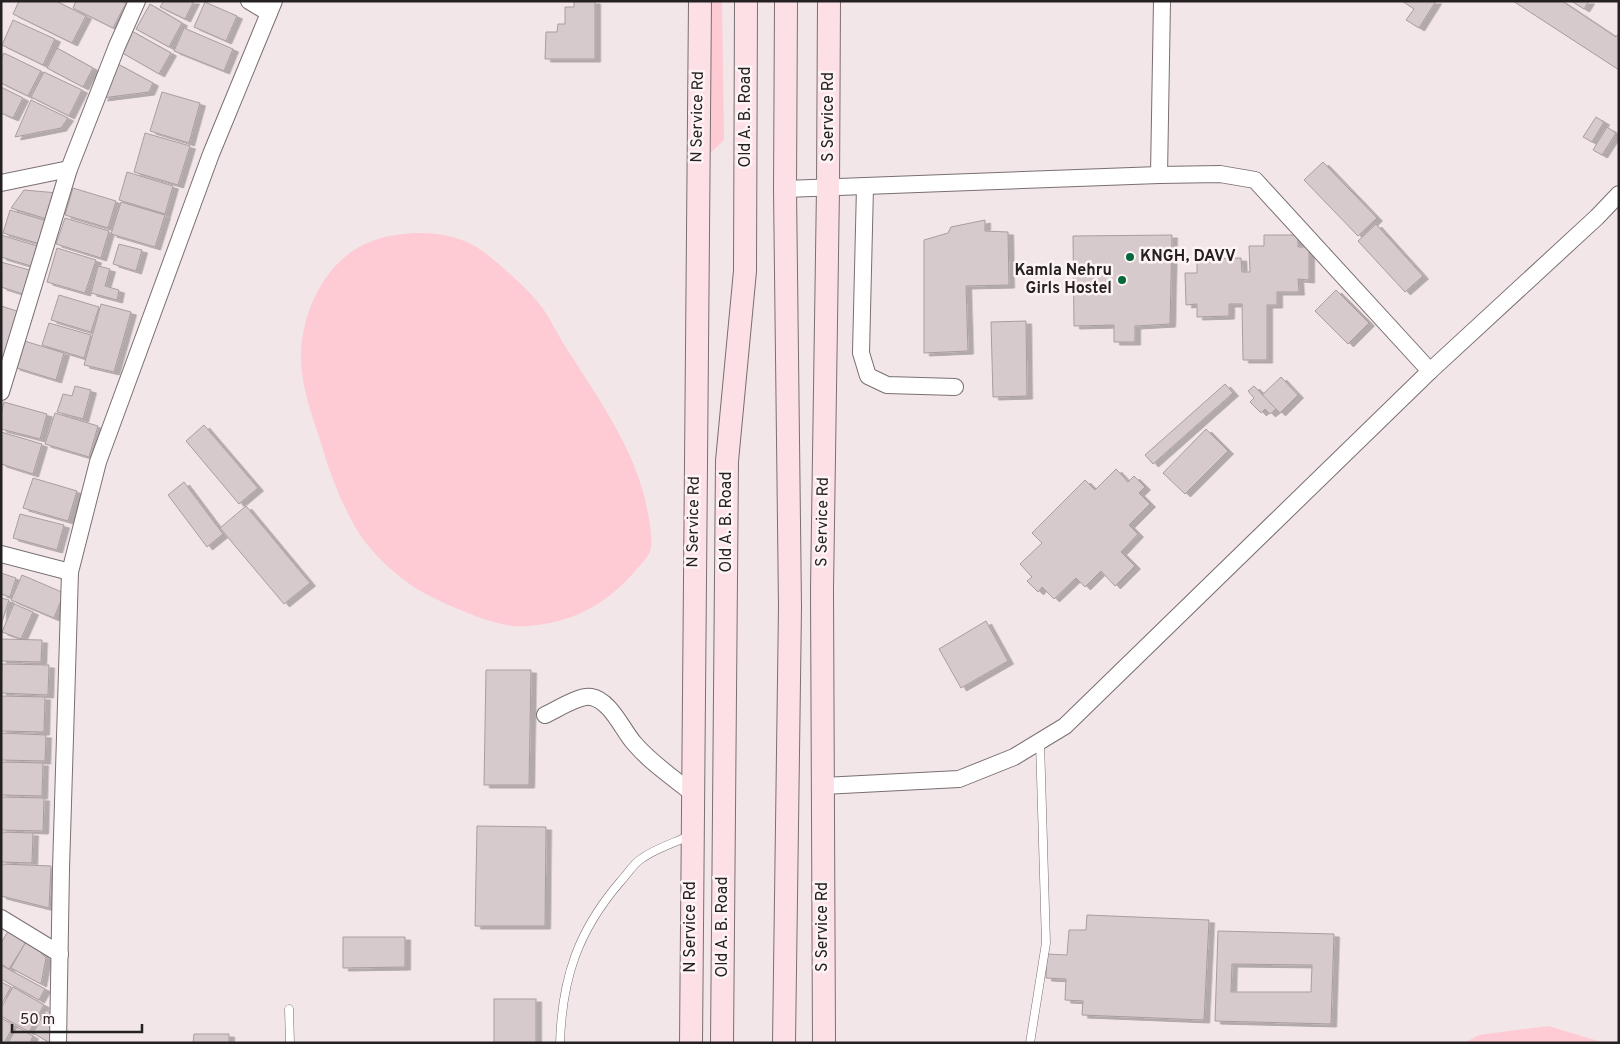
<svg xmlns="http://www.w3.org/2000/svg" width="1620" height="1044" font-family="Overpass,sans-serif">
<defs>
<filter id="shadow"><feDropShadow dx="5.5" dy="3" stdDeviation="0" flood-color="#0004"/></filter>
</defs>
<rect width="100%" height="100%" fill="#f2e6e8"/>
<g fill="#fecad4">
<polygon points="700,1 722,1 724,140 697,165"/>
<path d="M 421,233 C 448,234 469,239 490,257 C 505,269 529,290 540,305 C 551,318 557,335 567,349 C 600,401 637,452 648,513 C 650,524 652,537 651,548 C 649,557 641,564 635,571 C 610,601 576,621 537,625 C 529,626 521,627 514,626 C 491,625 437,601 417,589 C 399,577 379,560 366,543 C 347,519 329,472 321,443 C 312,415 300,384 301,353 C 303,306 329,255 375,240 C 390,235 405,233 421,233 Z"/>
<polygon points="1548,1026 1605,1043 1464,1043 1479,1035"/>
</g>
<g fill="#d6cacc" stroke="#a99d9f" fill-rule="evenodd" filter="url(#shadow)">
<polygon points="19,1 56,1 86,16 72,43 13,14"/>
<polygon points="76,1 121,1 126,3 113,28 73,8"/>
<polygon points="164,1 194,1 185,19 160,7"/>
<polygon points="574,1 595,1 595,59 545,59 546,32 557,32 558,24 565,24 565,7 574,7"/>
<polygon points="1402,1 1436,1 1419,28 1406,20 1414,9"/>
<polygon points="1513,1 1562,1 1616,37 1619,33 1619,70"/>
<polygon points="1571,1 1589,1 1584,9"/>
<polygon points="205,2 237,16 226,41 194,27"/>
<polygon points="150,4 182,23 169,47 136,29"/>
<polygon points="13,20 55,39 43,65 2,45"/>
<polygon points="184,28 233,49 224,71 174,51"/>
<polygon points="130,30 171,53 159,74 119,51"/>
<polygon points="57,48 93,68 83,87 47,68"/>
<polygon points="4,53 41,71 28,96 1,83 1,59"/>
<polygon points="118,64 153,83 149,92 102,98"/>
<polygon points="44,72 82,90 69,116 31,97"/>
<polygon points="1,87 23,98 13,118 1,113"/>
<polygon points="162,92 200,103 189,143 150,131"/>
<polygon points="31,100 68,118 61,128 15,137"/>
<polygon points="1596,117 1604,122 1592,142 1583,137"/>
<polygon points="1607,127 1616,133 1602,155 1593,150"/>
<polygon points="145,133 190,146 178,185 134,172"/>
<polygon points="1323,162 1377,218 1358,236 1304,180"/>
<polygon points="127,172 173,186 165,214 119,200"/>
<polygon points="73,188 116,201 108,228 65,215"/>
<polygon points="24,190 58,193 50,220 11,208"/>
<polygon points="121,202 165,215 155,247 111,234"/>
<polygon points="10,210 47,221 40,244 3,233"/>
<polygon points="65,218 109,231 101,258 56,244"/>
<polygon points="985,220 985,231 1008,232 1009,285 966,286 968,351 924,353 924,240 948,233 951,227"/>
<polygon points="1376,224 1423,276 1405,292 1358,241"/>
<polygon points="1,235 37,246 31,266 1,257"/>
<polygon points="1172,235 1170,324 1135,326 1135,342 1114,342 1114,325 1074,326 1073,236"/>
<polygon points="1264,235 1298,235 1298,247 1309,247 1309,280 1298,279 1299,292 1277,292 1277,305 1267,305 1267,360 1243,360 1242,304 1229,304 1229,316 1197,317 1197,304 1186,305 1185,273 1197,273 1197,259 1241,258 1242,272 1250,272 1249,246 1264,246"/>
<polygon points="119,244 142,250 136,271 113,264"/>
<polygon points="57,248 96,260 85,293 47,282"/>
<polygon points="1,262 33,271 26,295 1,287"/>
<polygon points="98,266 110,269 105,286 119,290 117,300 91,293"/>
<polygon points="1336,290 1369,323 1348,344 1315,311"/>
<polygon points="59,295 99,307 91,332 51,320"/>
<polygon points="101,304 131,312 114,372 84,365"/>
<polygon points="1,306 17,311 1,365"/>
<polygon points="1026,321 1027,396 993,397 991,322"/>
<polygon points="49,323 91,335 84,358 42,345"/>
<polygon points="21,340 64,353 56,380 14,367"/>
<polygon points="1281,377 1298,395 1280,413 1262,395"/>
<polygon points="1225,384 1233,393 1153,464 1145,455"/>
<polygon points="75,386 91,390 83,419 57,412 63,394 72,396"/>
<polygon points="1254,386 1276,409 1270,414 1265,409 1261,413 1250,402 1254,398 1248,391"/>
<polygon points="4,402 47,414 40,439 1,429 1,414"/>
<polygon points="55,413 98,426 89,457 45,444"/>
<polygon points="204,425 258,488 239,504 186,441"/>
<polygon points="1206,429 1228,451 1185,494 1163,473"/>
<polygon points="1,432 42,444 33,474 1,464"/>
<polygon points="1116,469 1128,482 1134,476 1145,487 1139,493 1150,504 1129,525 1138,534 1121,552 1135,566 1115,586 1101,571 1085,587 1076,578 1054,599 1042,587 1038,592 1027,581 1032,577 1020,564 1042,543 1032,533 1085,480 1095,490"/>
<polygon points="33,478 77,491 68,521 23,508"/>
<polygon points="184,482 223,534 207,547 168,495"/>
<polygon points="246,506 310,583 284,604 220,528"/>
<polygon points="20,514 64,525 57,550 13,538"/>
<polygon points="1,573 16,578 10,597 1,594"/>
<polygon points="22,575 64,593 54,618 11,600"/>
<polygon points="1,598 9,600 1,625"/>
<polygon points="14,604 33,612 21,639 2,632"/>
<polygon points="986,621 1008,661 961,688 939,649"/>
<polygon points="1,639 42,640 41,662 1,661"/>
<polygon points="2,664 49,665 48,695 1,693"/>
<polygon points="486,670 531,670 529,785 484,785"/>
<polygon points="1,696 45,697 44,732 1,731"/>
<polygon points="1,733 46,735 45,761 1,760"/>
<polygon points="1,762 43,763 42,796 1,795"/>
<polygon points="1,797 44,798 43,831 1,830"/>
<polygon points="477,826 546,827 545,926 475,926"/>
<polygon points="1,832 33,833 32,863 1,862"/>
<polygon points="1,864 51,866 49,908 1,896"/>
<polygon points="1087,915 1209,920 1204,1020 1082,1015 1083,1001 1065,1000 1066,979 1046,978 1047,954 1067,955 1069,930 1086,930"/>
<polygon points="10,928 28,939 9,969 1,964 1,943"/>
<path d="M 1218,931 L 1334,934 L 1331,1024 L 1215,1021 ZM 1232,964 L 1312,965 L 1311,992 L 1231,992 Z"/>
<polygon points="343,937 405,937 405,967 343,968"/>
<polygon points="28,938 46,958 41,984 11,968"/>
<polygon points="1,965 45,989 39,1000 1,979"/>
<polygon points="1,982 11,987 1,1005"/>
<polygon points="13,987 44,1005 29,1032 1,1016 1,1008"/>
<rect x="494" y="999" width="42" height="44"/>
<polygon points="46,1010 56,1015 50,1043 33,1033"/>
<polygon points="1,1018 14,1025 4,1043 1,1043"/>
<polygon points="17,1027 33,1036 30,1043 8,1043"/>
<polygon points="194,1034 229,1034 229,1043 193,1043"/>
</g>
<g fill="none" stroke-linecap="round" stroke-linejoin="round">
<g stroke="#7a6f71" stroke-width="9">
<g id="lane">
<polyline points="289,1009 290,1043"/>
<path d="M 560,1043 C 562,978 578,931 620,882 C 627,875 633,864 641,859 C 654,849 674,843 689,836"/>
<polyline points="1030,1043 1046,943 1040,742"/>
</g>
</g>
<g stroke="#7a6f71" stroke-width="18">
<g id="street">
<polyline points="249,1 269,13"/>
<polyline points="1159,175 1162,1"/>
<polyline points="1,183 69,169"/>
<polyline points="865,187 861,353 868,376 887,385 955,387"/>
<polyline points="785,189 1159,175 1220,174 1255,180 1430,371"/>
<polyline points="1,392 69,169 117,46 137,1"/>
<polyline points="1,554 70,572"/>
<path d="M 545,715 C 556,710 579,695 591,697 C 610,700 622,729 634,743 C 650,762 672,777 692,793"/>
<polyline points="823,786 959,779 1014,757 1065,726 1430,371 1597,217 1619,194"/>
<polyline points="1,918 60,954"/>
<polyline points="58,1043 61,869 70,572 98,462 211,154 274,1"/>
</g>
</g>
<g stroke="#7a6f71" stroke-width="24">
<g id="secondary">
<polyline points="691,1043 700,1"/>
<polyline points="722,1043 727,461 745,271 746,1"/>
<polyline points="784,1043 790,607 785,189 786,1"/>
<polyline points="824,1043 822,590 828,188 829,1"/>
</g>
</g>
<use href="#lane" stroke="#fff" stroke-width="8"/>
<use href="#street" stroke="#fff" stroke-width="16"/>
<use href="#secondary" stroke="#fce0e6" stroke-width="22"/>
</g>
<g fill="#07683d" stroke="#fef4f5" stroke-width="2">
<circle cx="1130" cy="257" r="5"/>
<circle cx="1122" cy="280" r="5"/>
</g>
<g text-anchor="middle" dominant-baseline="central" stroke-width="5" stroke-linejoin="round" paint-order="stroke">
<g font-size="16" fill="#252122" stroke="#fef4f5">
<text transform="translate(698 117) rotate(-89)">N Service Rd</text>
<text transform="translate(746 117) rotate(-90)">Old A. B. Road</text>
<text transform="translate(829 117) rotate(-90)">S Service Rd</text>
<text transform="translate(694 522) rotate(-89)">N Service Rd</text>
<text transform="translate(727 522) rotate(-90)">Old A. B. Road</text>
<text transform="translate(823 522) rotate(-89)">S Service Rd</text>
<text transform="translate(691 927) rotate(-90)">N Service Rd</text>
<text transform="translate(723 927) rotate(-90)">Old A. B. Road</text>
<text transform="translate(823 927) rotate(-90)">S Service Rd</text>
</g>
<g font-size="16" font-weight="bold" fill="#252122" stroke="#fef4f5" text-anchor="start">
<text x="1140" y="257">KNGH, DAVV</text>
<text x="1112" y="271" text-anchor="end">Kamla Nehru<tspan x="1112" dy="18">Girls Hostel</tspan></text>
</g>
</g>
<rect width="1620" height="1044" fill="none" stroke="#252122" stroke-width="5"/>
<path d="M12 1024v8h130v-8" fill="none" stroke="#252122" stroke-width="2.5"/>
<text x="20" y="1024" font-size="15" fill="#252122" stroke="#fef4f5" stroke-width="4" paint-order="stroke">50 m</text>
</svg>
